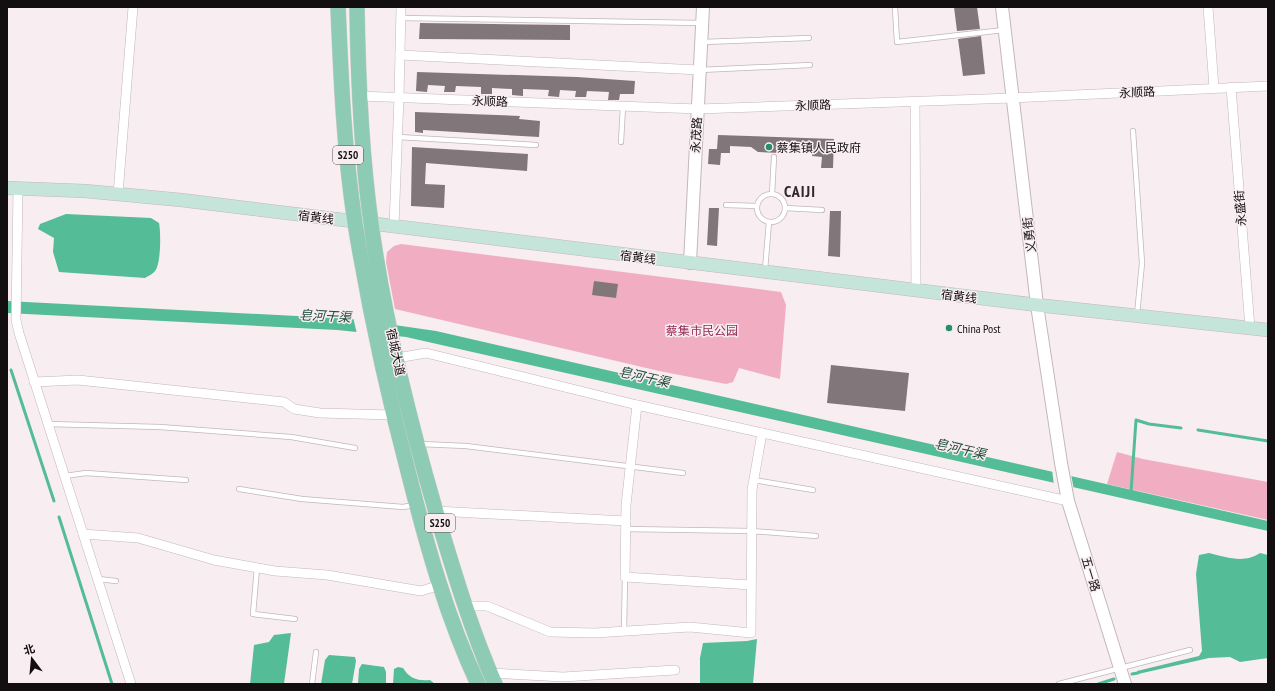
<svg xmlns="http://www.w3.org/2000/svg" width="1275" height="691" font-family="'PT Sans Narrow','Noto Sans SC',sans-serif">
<rect width="100%" height="100%" fill="#f8edf0"/>
<g fill="#f1aec2">
<polygon points="401,244 781,292 786,305 780,379 739,368 733,382 726,384 659,371 395,309 386,262 387,252 394,246"/>
<polygon points="1117,452 1143,459 1268,482 1268,520 1107,484"/>
</g>
<g fill="#54bc97">
<path d="M 66,214 L 151,218 L 159,223 C 161,232 161,264 155,271 C 153,274 148,276 145,278 L 59,272 L 53,252 L 54,238 L 38,229 L 40,224 Z"/>
<polygon points="7,301 353,319 436,331 1268,521 1268,531 406,337 337,330 7,313"/>
<path d="M 1209,553 C 1226,557 1244,564 1260,553 L 1268,555 L 1268,658 L 1240,662 L 1230,657 L 1209,658 L 1138,674 L 1137,671 L 1199,656 L 1202,651 L 1196,574 L 1199,555 Z"/>
<polygon points="291,633 284,684 250,684 254,645 269,642 274,635"/>
<polygon points="757,639 753,684 700,684 700,658 703,643 747,641"/>
<polygon points="329,655 355,657 356,661 352,684 321,684 325,660"/>
<polygon points="362,664 384,667 386,672 386,684 358,684 359,669"/>
<path d="M 398,667 L 403,668 C 410,679 418,681 430,680 L 435,684 L 393,684 L 394,669 Z"/>
</g>
<g fill="#f8edf0">
<polygon points="353,317 395,323 398,338 357,334"/>
<polygon points="1052,469 1071,474 1074,490 1054,486"/>
</g>
<g fill="none" stroke-linecap="round" stroke-linejoin="round">
<g stroke="#54bc97" stroke-width="3">
<polyline points="11,370 54,501"/>
<polyline points="1198,430 1268,441"/>
<polyline points="1131,492 1136,420 1149,424 1181,428"/>
<polyline points="59,517 112,684"/>
<polyline points="1132,674 1138,673"/>
<polyline points="1098,684 1114,679"/>
</g>
</g>
<g fill="#81777a">
<polygon points="954,7 977,7 980,29 957,31"/>
<polygon points="420,23 570,25 570,40 419,39"/>
<polygon points="981,36 985,74 963,76 958,39"/>
<polygon points="417,72 577,77 635,81 634,94 620,94 619,100 608,100 609,92 587,91 586,97 575,97 576,91 560,90 559,97 548,96 549,90 523,89 523,96 512,95 512,89 492,88 492,94 481,94 481,87 456,86 455,92 444,92 445,86 428,85 427,92 416,91"/>
<polygon points="415,112 520,116 519,119 540,121 539,137 423,130 423,133 415,132"/>
<polygon points="718,135 834,139 833,168 821,168 822,157 812,156 813,149 787,148 780,153 758,152 751,147 730,146 730,153 721,153 720,165 708,164 709,149 717,149"/>
<polygon points="412,147 528,154 527,171 426,163 425,184 445,185 444,208 411,206"/>
<polygon points="709,208 719,208 717,246 707,245"/>
<polygon points="830,211 841,211 840,257 828,256"/>
<polygon points="594,281 618,284 616,298 592,295"/>
<polygon points="831,365 909,373 905,411 827,403"/>
</g>
<g fill="none" stroke-linecap="round" stroke-linejoin="round">
<g stroke="#c2b7ba" stroke-width="6">
<g id="service">
<polyline points="895,7 897,42 1004,30"/>
<polyline points="400,18 701,23"/>
<polyline points="703,42 809,38"/>
<polyline points="700,70 810,65"/>
<polyline points="1133,131 1142,263 1137,315"/>
<polyline points="398,137 536,145"/>
<polyline points="621,142 623,106"/>
<circle cx="771" cy="208" r="14"/>
<polyline points="772,194 774,157"/>
<polyline points="726,205 757,206"/>
<polyline points="785,208 822,210"/>
<polyline points="765,270 769,222"/>
<polyline points="48,424 160,427 291,437 355,448"/>
<polyline points="420,444 466,446 683,473"/>
<polyline points="65,476 86,473 186,480"/>
<polyline points="754,480 813,490"/>
<polyline points="239,489 302,499 403,507 414,505"/>
<polyline points="625,529 752,531 816,536"/>
<polyline points="257,568 253,614 295,619"/>
<polyline points="98,579 116,581"/>
<polyline points="624,631 625,577"/>
<polyline points="312,684 316,652"/>
<polyline points="1059,684 1190,650"/>
</g>
</g>
<g stroke="#c2b7ba" stroke-width="10">
<g id="minor">
<polyline points="1208,7 1214,88"/>
<polyline points="400,55 699,70"/>
<polyline points="1231,87 1250,328"/>
<polyline points="359,96 698,109 1013,98 1268,86"/>
<polyline points="915,102 916,291"/>
<polyline points="18,189 16,320 19,333 131,684"/>
<polyline points="118,194 133,7"/>
<polyline points="394,226 399,97 401,7"/>
<polyline points="397,358 426,353 637,405 1068,501"/>
<polyline points="34,382 78,380 284,402 294,409 320,413 393,415"/>
<polyline points="637,405 626,505 625,577 751,585"/>
<polyline points="436,511 626,521"/>
<polyline points="83,534 138,538 214,560 275,571 327,575 421,591 440,585"/>
<polyline points="467,606 487,606 550,632 595,633 690,627 751,633 752,490 762,433"/>
<polyline points="490,673 563,677 675,670"/>
</g>
</g>
<g stroke="#c2b7ba" stroke-width="14">
<g id="tertiary">
<polyline points="1002,7 1037,305 1061,463 1068,501 1125,684"/>
<polyline points="690,263 703,7"/>
</g>
</g>
<g stroke="#c2b7ba" stroke-width="14">
<polyline id="secondary" points="7,188 85,191 181,200 1037,305 1268,330"/>
</g>
<g stroke="#d0cfcf" stroke-width="16">
<g id="primary">
<path d="M 338,7 C 341,79 344,151 355,223 C 369,308 387,392 409,475 C 427,546 447,618 478,684"/>
<path d="M 357,7 C 358,79 361,151 371,223 C 384,320 409,419 436,512 C 453,569 471,630 495,684"/>
</g>
</g>
<use href="#service" stroke="#fff" stroke-width="4.5"/>
<use href="#minor" stroke="#fff" stroke-width="9"/>
<use href="#tertiary" stroke="#fff" stroke-width="12"/>
<use href="#secondary" stroke="#c6e5da" stroke-width="13"/>
<use href="#primary" stroke="#8dcbb5" stroke-width="15"/>
</g>
<g fill="#248f6d" stroke="#f8edf0" stroke-width="1.5">
<circle cx="769" cy="147" r="4"/>
<circle cx="949" cy="328" r="4"/>
</g>
<g text-anchor="middle" dominant-baseline="central" stroke-width="3" stroke-linejoin="round" paint-order="stroke">
<g fill="#f8edf0" stroke="#585253" stroke-width="1">
<rect x="333" y="146" width="30" height="18" rx="3"/>
<rect x="425" y="514" width="30" height="18" rx="3"/>
</g>
<g font-size="11" font-weight="bold" fill="#130f10">
<text x="348" y="155">S250</text>
<text x="440" y="523">S250</text>
</g>
<g font-size="12" fill="#130f10" stroke="#f8edf0">
<text transform="translate(1137 92) rotate(-3)">永顺路</text>
<text transform="translate(490 101) rotate(2)">永顺路</text>
<text transform="translate(813 105) rotate(-2)">永顺路</text>
<text transform="translate(696 135) rotate(-87)">永茂路</text>
<text transform="translate(1240 208) rotate(-94)">永盛街</text>
<text transform="translate(316 217) rotate(7)">宿黄线</text>
<text transform="translate(1029 235) rotate(-97)">义勇街</text>
<text transform="translate(638 257) rotate(7)">宿黄线</text>
<text transform="translate(959 296) rotate(7)">宿黄线</text>
<text transform="translate(396 352) rotate(78)">宿城大道</text>
<text transform="translate(1091 574) rotate(73)">五一路</text>
</g>
<g font-size="12" fill="#130f10" stroke="#f8edf0" text-anchor="start">
<text x="777" y="147">蔡集镇人民政府</text>
<text x="957" y="328">China Post</text>
</g>
<g font-size="12" fill="#922b55" stroke="#f8edf0">
<text x="702" y="330">蔡集市民公园</text>
</g>
<g font-size="13" font-style="italic" fill="#1e4b3b" stroke="#f8edf0">
<text transform="translate(325 316) rotate(3)">皂河干渠</text>
<text transform="translate(644 377) rotate(13)">皂河干渠</text>
<text transform="translate(960 449) rotate(13)">皂河干渠</text>
</g>
<g font-size="16" font-weight="bold" letter-spacing="1" fill="#31282a" stroke="#f8edf0">
<text x="800" y="191">CAIJI</text>
</g>
</g>
<rect width="1275" height="691" fill="none" stroke="#130f10" stroke-width="16"/>
<g transform="translate(32 659) rotate(344)" stroke="#f8edf0" stroke-width="3" paint-order="stroke">
<path d="M0-3L7 15L0 10L-7 15Z" fill="#130f10"/>
<text y="-6" font-size="11" font-weight="bold" text-anchor="middle" fill="#130f10">北</text>
</g>
</svg>
